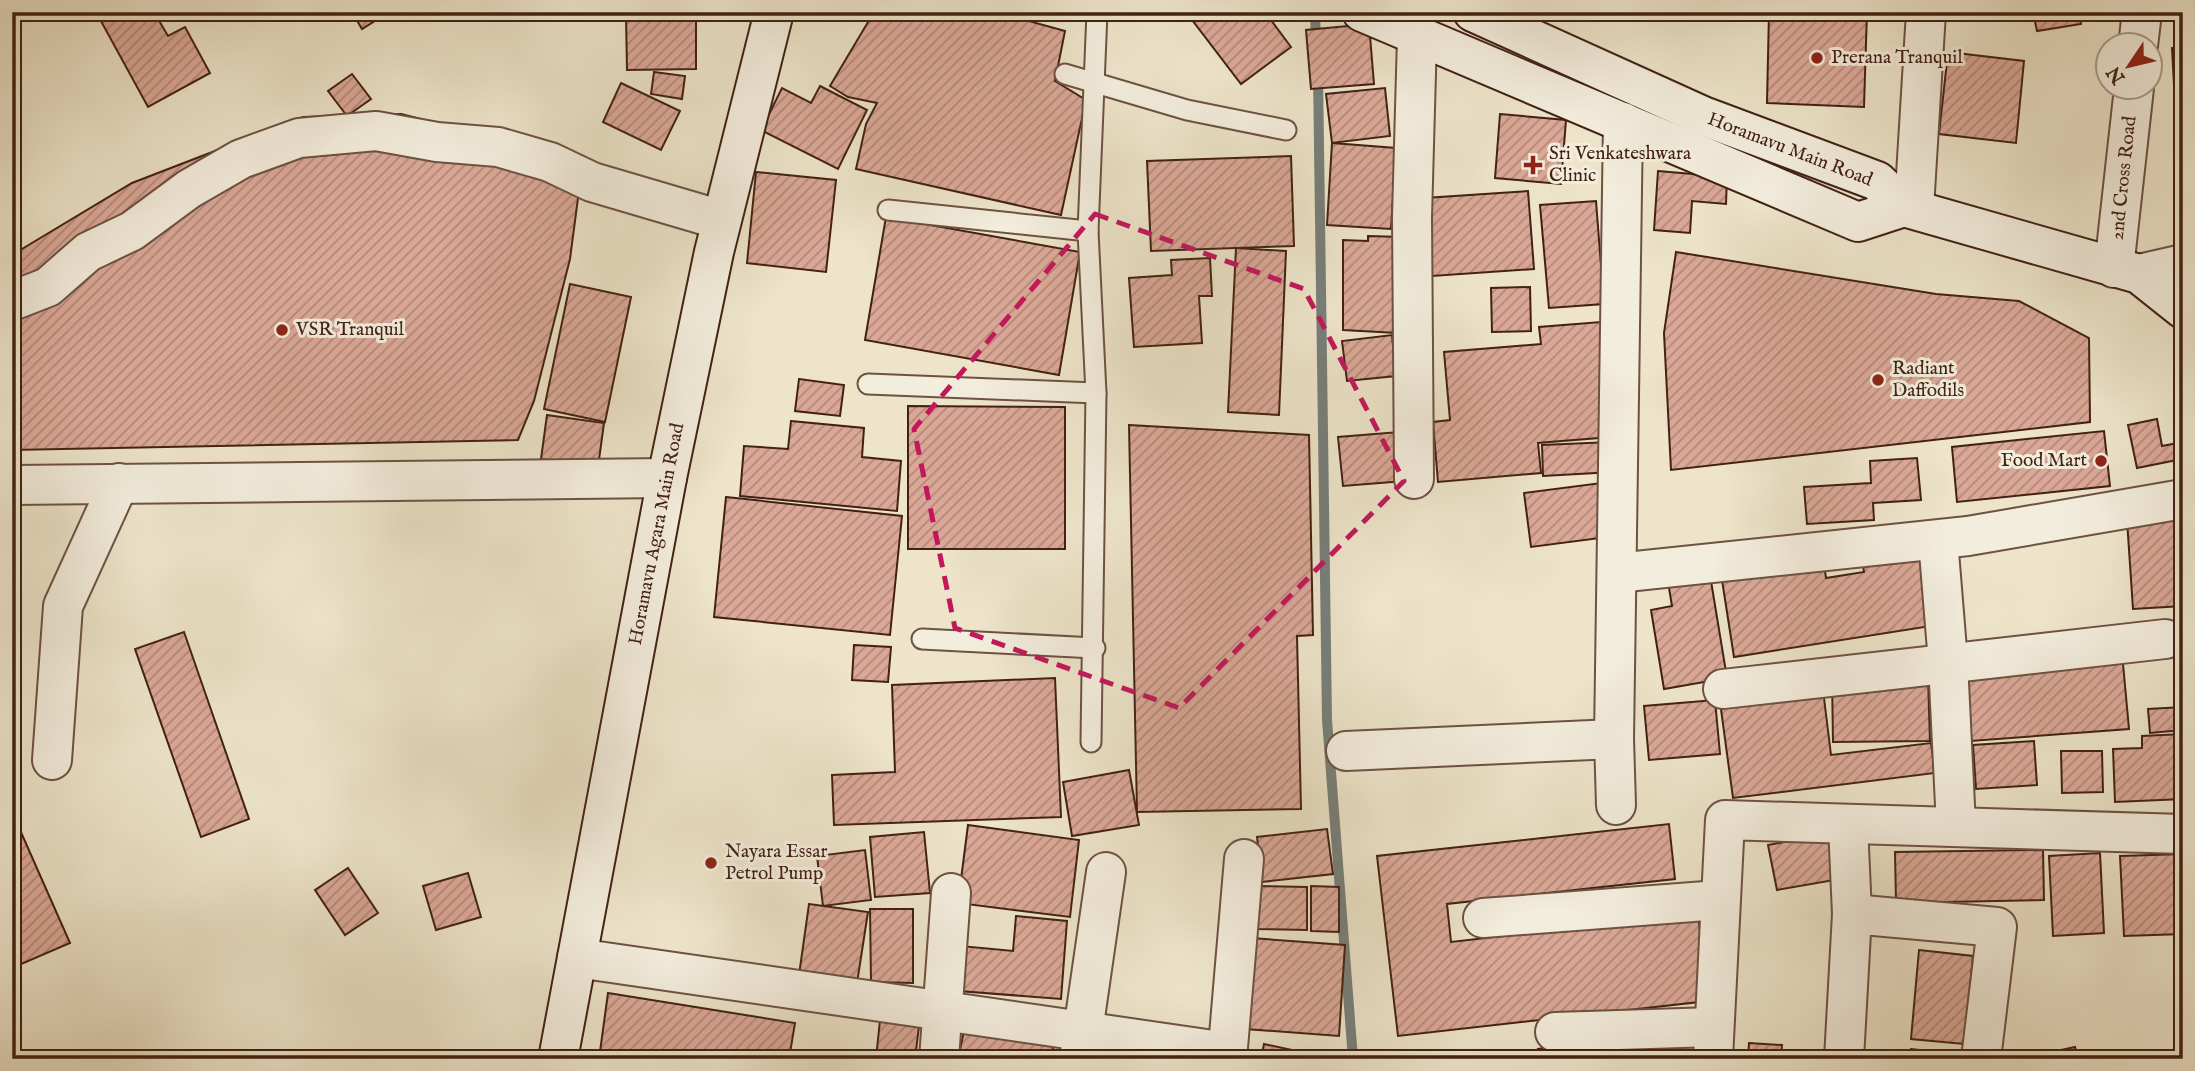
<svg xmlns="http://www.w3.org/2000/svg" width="2195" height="1071" font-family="'IM FELL English',serif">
<defs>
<pattern id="building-hatch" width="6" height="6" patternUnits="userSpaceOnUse" patternTransform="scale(1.75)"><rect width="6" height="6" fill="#dba897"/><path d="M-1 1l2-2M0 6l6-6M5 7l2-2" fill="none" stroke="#b3887a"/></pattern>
</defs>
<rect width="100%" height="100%" fill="#ede4ca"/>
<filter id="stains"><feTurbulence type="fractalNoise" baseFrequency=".00286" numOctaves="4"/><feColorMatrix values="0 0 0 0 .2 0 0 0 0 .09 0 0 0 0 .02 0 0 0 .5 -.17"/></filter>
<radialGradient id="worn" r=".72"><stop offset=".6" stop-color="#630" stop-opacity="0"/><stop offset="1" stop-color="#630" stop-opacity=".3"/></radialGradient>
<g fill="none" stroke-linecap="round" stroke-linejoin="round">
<g stroke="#777f7a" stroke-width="10">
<polyline points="1315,12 1316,41"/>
<polyline points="1318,74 1327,720 1353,1059"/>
</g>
</g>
<g fill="url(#building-hatch)" stroke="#422114" stroke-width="2">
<polygon points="96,12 154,12 168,36 185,27 210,73 148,107"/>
<polygon points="352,12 389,12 362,29"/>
<polygon points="653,12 696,12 696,69 627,70 626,15 653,15"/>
<polygon points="874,12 996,12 1065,31 1055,81 1086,100 1061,215 856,169 866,124 877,103 848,97 830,86"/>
<polygon points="1186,12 1265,12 1291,47 1241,84"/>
<polygon points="1769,12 1867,12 1864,107 1767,103"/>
<polygon points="2033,12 2079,12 2081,24 2037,31"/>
<polygon points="1369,24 1374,84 1311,89 1306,30"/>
<polygon points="2172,48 2183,48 2183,216 2181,216"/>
<polygon points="1948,52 2024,61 2016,143 1939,134"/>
<polygon points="654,72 685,76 682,99 651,94"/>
<polygon points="352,74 371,99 347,116 328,91"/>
<polygon points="621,83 680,111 661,150 603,122"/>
<polygon points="820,86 867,110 838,169 761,130 782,88 811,103"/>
<polygon points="1385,88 1390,136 1332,143 1326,94"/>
<polygon points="401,114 583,160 570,259 534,401 518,440 12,450 12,255 132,183 303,117"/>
<polygon points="1500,114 1566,120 1561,184 1495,178"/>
<polygon points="1332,143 1396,148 1391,229 1327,225"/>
<polygon points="1291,156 1294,246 1151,251 1147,161"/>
<polygon points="1658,171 1727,177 1726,204 1692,201 1690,233 1654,230"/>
<polygon points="756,172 836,180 826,272 747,263"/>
<polygon points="1528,191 1534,269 1432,276 1425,198"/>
<polygon points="1596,201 1604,304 1549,308 1540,205"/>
<polygon points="886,217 1080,252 1059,375 865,340"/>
<polygon points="1368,236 1401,237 1397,333 1343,330 1343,240 1368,241"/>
<polygon points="1236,248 1286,251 1279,415 1228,412"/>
<polygon points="1676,252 1936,294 2019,301 2089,338 2090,422 1671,470 1664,333"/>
<polygon points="1210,258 1212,296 1199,296 1202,343 1134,347 1129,278 1172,275 1171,260"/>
<polygon points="570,284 631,297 605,422 544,409"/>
<polygon points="1530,287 1531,331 1492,332 1491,288"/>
<polygon points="1601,322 1611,437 1538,443 1541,473 1438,482 1433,422 1450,420 1444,352 1541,344 1539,327"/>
<polygon points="1392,335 1396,376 1347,381 1342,341"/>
<polygon points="799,379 844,385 840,416 795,411"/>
<polygon points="908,406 1065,407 1065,549 908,549"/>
<polygon points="547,415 604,423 598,467 541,459"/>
<polygon points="2157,419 2162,446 2183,442 2183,473 2180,473 2177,460 2137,468 2128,425"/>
<polygon points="791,421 864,428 862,457 901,461 897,511 740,496 744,446 788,449"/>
<polygon points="1129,425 1309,435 1313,635 1297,636 1301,809 1137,812"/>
<polygon points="2104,431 2110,486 1957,502 1952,447"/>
<polygon points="1399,432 1404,481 1343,486 1338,437"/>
<polygon points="1611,442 1613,472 1543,476 1542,445"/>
<polygon points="1917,458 1921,500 1873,503 1874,520 1807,524 1804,487 1871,483 1870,461"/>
<polygon points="1601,483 1608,537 1531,547 1524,493"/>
<polygon points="726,497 902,516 890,635 714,617"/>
<polygon points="2183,516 2183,606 2133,609 2127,520"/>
<polygon points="1921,558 1931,626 1734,657 1722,580 1824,565 1826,578 1864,572 1863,566"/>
<polygon points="1710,575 1727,678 1664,689 1651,610 1672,606 1668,582"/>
<polygon points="184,632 249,819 201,837 135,649"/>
<polygon points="854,645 891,647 888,682 852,680"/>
<polygon points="2122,653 2129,729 1971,741 1964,665"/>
<polygon points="1928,677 1930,741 1833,742 1832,678"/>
<polygon points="1055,678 1061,817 834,825 832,775 895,772 892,685"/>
<polygon points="1823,690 1831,755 1931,743 1935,773 1733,798 1720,702"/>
<polygon points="1715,700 1720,754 1649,760 1644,706"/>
<polygon points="2183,707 2183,730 2150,733 2148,709"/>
<polygon points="2183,734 2183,799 2115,802 2113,749 2142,748 2142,736"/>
<polygon points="2034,741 2037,785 1976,789 1973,745"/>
<polygon points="2061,751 2102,751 2103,792 2062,793"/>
<polygon points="1129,770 1139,825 1072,836 1063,782"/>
<polygon points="1669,824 1675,879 1447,904 1451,942 1698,914 1708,1001 1398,1036 1377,856"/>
<polygon points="968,825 1079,840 1070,917 958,903"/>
<polygon points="1327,829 1333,874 1262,882 1257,837"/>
<polygon points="20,830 70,943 12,968 12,833"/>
<polygon points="924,832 930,893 875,897 870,837"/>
<polygon points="1837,832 1846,878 1777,890 1768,845"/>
<polygon points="865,850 871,900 823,906 817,856"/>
<polygon points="2043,850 2044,900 1896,903 1895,852"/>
<polygon points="2100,853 2104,933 2053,936 2049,856"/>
<polygon points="2183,854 2183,934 2124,936 2120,856"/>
<polygon points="348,868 378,913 345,935 315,890"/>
<polygon points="468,873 481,917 436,930 423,886"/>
<polygon points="1255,886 1307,887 1307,930 1255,929"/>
<polygon points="1311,886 1339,887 1339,932 1311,931"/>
<polygon points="809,904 868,912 857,983 799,975"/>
<polygon points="870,909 913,909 913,983 871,982"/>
<polygon points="1016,916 1067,921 1061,999 959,991 961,946 1013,951"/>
<polygon points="1251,938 1345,945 1339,1036 1245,1029"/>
<polygon points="1919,950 1973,956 1964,1044 1911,1039"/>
<polygon points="608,993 795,1023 789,1059 599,1059"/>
<polygon points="880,1020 919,1026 915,1059 876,1059"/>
<polygon points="965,1026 1054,1045 1051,1059 958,1059"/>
<polygon points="1588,1043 1590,1059 1539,1059 1538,1049"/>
<polygon points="1749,1043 1782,1045 1781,1059 1748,1059"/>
<polygon points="1264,1044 1320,1056 1319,1059 1261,1059"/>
<polygon points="1093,1045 1144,1059 1092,1059"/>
<polygon points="2075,1047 2078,1059 2020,1059"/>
<polygon points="1911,1049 1964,1055 1964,1059 1910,1059"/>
</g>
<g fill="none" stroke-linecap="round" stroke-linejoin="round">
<g stroke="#6d5242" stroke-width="23">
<g id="lane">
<polyline points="1065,74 1187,110 1286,130"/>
<polyline points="888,210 1088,231"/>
<polyline points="868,384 1096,393"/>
<polyline points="922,639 1095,648"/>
<polyline points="1091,742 1096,393 1088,231 1097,12"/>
</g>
</g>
<g stroke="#6d5242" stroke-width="42">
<g id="street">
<polyline points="2138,46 2142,12"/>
<polyline points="1914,208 1926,12"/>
<polyline points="2114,268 2134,88"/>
<polyline points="2139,274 2183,264"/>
<polyline points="12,301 48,287 88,252 132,231 189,189 241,159 299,138 376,131 437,142 498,147 550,162 592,182 721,220"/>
<polyline points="1414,479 1412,217 1417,37"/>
<polyline points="12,485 667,478"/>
<polyline points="1938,540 1948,662 1956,826"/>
<polyline points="1617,573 1968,536 2183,499"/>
<polyline points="1723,689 2165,639"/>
<polyline points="1346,751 1614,739"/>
<polyline points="52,760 63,606 119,483"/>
<polyline points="1616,805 1614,739 1623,122"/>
<polyline points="1848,825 1852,914"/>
<polyline points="1483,918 1719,900"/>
<polyline points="577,958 1227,1052"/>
<polyline points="1555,1032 1714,1027"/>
<polyline points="939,1059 951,893"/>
<polyline points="1079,1059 1106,872"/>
<polyline points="1227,1059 1244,859"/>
<polyline points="1713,1059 1725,820 2183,834"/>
<polyline points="1844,1059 1852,914 1997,927 1981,1059"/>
</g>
</g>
<g stroke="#422114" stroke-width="42">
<g id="secondary">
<polyline points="1362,12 1858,222 1904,207"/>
<polyline points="1473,12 1703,116 1877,181 1904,207 2139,274 2183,309"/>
<polyline points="558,1059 667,478 714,252 774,12"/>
</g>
</g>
<use href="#lane" stroke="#f3eddd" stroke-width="19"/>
<use href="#street" stroke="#f3eddd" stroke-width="38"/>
<use href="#secondary" stroke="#f3eddd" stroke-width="38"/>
</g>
<path fill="none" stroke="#c2185b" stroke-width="5" stroke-dasharray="14 9" stroke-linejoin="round" d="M 1095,214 L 1304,289 L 1404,481 L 1179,708 L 955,628 L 914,429 Z"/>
<g fill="#8f2418" stroke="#f3eddd" stroke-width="2.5">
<circle cx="1817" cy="58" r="7"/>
<path d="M1529.5 154.5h7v7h7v7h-7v7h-7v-7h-7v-7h7z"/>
<circle cx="282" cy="330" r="7"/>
<circle cx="1878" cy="380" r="7"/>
<circle cx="2101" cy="461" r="7"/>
<circle cx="711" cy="863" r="7"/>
</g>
<g text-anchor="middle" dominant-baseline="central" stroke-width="6" stroke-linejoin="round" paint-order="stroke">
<g font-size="19" fill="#422114" stroke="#f3eddd" text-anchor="start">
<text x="1831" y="58">Prerana Tranquil</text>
<text x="1549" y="154">Sri Venkateshwara<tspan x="1549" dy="22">Clinic</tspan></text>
<text x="296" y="330">VSR Tranquil</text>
<text x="1892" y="369">Radiant<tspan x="1892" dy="22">Daffodils</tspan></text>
<text x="2087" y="461" text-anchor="end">Food Mart</text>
<text x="725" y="852">Nayara Essar<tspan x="725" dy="22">Petrol Pump</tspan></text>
</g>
<g font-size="19" fill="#422114" stroke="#f3eddd">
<text transform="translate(1790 150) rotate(21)">Horamavu Main Road</text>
<text transform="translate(2124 178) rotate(-84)">2nd Cross Road</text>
<text transform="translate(657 534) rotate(-79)">Horamavu Agara Main Road</text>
</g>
</g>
<rect width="2195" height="1071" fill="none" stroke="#ede4ca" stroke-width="42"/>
<rect x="14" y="14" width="2167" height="1043" fill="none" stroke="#422114" stroke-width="3.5"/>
<rect x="21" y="21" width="2153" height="1029" fill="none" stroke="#422114" stroke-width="2"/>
<g transform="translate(2129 66) rotate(235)"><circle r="33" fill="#f3eddd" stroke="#ac9b8d" stroke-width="2"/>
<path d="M0-5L12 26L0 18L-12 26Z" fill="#8f2418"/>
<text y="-10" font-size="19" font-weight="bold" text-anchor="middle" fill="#422114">N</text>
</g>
<rect width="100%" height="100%" filter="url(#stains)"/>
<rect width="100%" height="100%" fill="url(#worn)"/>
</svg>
